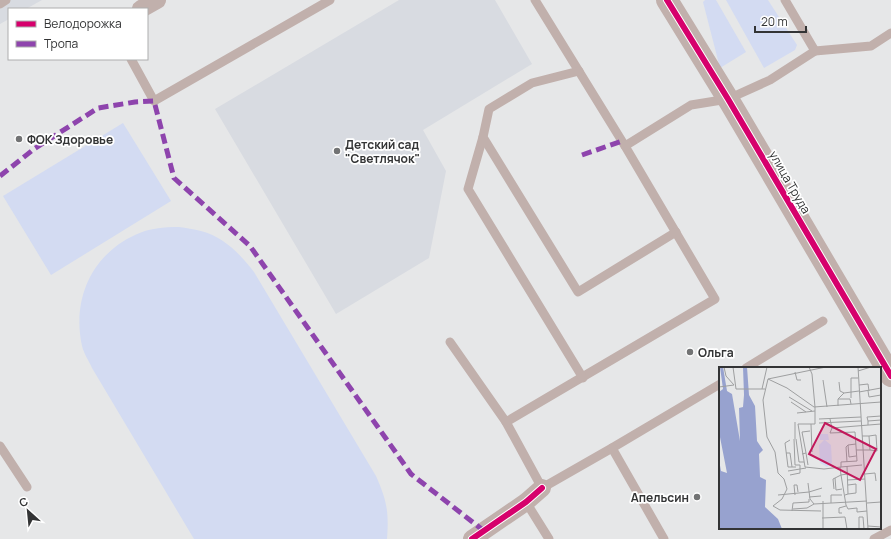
<svg xmlns="http://www.w3.org/2000/svg" width="891" height="539" font-family="Manrope,sans-serif">
<rect width="100%" height="100%" fill="#e6e7e8"/>
<g fill="#d8dbe1">
<polygon points="0,0 42,0 26,9 9,9 9,19 0,24"/>
<polygon points="399,0 495,0 532,64 423,130 446,171 429,258 336,314 215,109"/>
</g>
<g fill="#d3dbf2">
<polygon points="705,0 716,0 746,52 720,68 703,2"/>
<polygon points="726,0 768,0 797,45 795,50 764,68"/>
<polygon points="123,123 171,201 51,275 3,196"/>
<path d="M 179,227 C 186,228 194,229 201,231 C 224,237 240,254 254,272 L 376,476 C 387,501 389,512 387,539 L 194,539 L 92,368 C 89,361 84,354 82,346 C 72,300 91,255 135,235 C 149,228 164,227 179,227 Z"/>
</g>
<g fill="none" stroke-linecap="round" stroke-linejoin="round">
<g stroke="#c1b0ac" stroke-width="9">
<polyline points="535,0 625,146 715,299 506,422 542,488 612,448 720,384"/>
<polyline points="0,4 6,0"/>
<polyline points="815,51 871,46 891,33"/>
<polyline points="131,59 154,101 330,0"/>
<polyline points="579,71 532,83 489,109 483,137 578,292 676,232"/>
<polyline points="483,137 468,189 583,378"/>
<polyline points="625,146 691,105 728,99 770,80 815,51 785,0"/>
<polyline points="450,342 506,422"/>
<polyline points="746,368 823,321"/>
<polyline points="0,446 27,487"/>
<polyline points="612,448 664,539"/>
<polyline points="526,502 549,539"/>
<polyline points="874,539 891,530"/>
</g>
<g stroke="#c1b0ac" stroke-width="18">
<polyline points="141,9 157,0"/>
<polyline points="472,539 526,502 542,488"/>
</g>
<polyline stroke="#c1b0ac" stroke-width="22" points="667,0 728,99 891,376"/>
<g stroke="#8e44ad" stroke-width="5" stroke-dasharray="10 5" stroke-linecap="butt">
<polyline points="582,155 622,141"/>
<polyline points="0,176 34,149 98,108 135,102 154,101 174,178 250,246 411,474 484,531"/>
</g>
<g stroke="#fff" stroke-width="8">
<g id="cycleway">
<polyline points="667,0 728,99 891,376"/>
<polyline points="472,539 526,502 542,488"/>
</g>
</g>
<use href="#cycleway" stroke="#d6006c" stroke-width="6"/>
</g>
<g fill="#727374" stroke="#fff" stroke-width="1.5">
<circle cx="19" cy="139" r="4"/>
<circle cx="337" cy="151" r="4"/>
<circle cx="690" cy="352" r="4"/>
<circle cx="697" cy="497" r="4"/>
</g>
<g text-anchor="middle" dominant-baseline="central" stroke-width="3.5" stroke-linejoin="round" paint-order="stroke">
<g font-size="12" font-weight="bold" fill="#333435" stroke="#fff" text-anchor="start">
<text x="27" y="139">ФОК Здоровье</text>
<text x="345" y="144">Детский сад<tspan x="345" dy="14">"Светлячок"</tspan></text>
<text x="698" y="352">Ольга</text>
<text x="689" y="497" text-anchor="end">Апельсин</text>
</g>
<g font-size="12" fill="#333435" stroke="#fff">
<text transform="translate(790 182) rotate(60)">улица Труда</text>
</g>
</g>
<g transform="translate(719 367)">
<rect width="162" height="162" fill="#e6e7e8"/>
<path d="M 100,67 L 109,67 L 110,73 L 106,73 L 112,78 L 113,96 L 108,100 L 101,96 L 100,78 L 105,73 L 101,73 Z" fill="#d3dbf2"/>
<path d="M 1,0 L 4,0 L 8,24 L 13,27 L 21,74 L 20,41 L 24,40 L 25,28 L 24,0 L 28,0 L 30,28 L 36,39 L 38,74 L 44,83 L 40,87 L 41,110 L 47,113 L 46,140 L 59,152 L 63,162 L 0,162 L 0,93 L 2,104 L 8,106 L 0,65 L 0,25 L 4,22 Z" fill="#97a2cf"/>
<path fill="none" stroke="#9e9fa0" stroke-width="1" d="M 5,0 L 7,9 L 15,18M 14,0 L 17,22 L 46,22M 90,0 L 93,7 L 96,40M 139,0 L 149,162M 139,4 L 152,0M 76,5 L 78,13 L 82,13M 49,12 L 44,33 L 48,70 L 56,85 L 59,106 L 65,112 L 68,122 L 63,132 L 54,139 L 61,143 L 102,144M 49,12 L 68,21 L 95,40 L 162,35M 49,12 L 107,0M 104,13 L 108,40M 120,15 L 121,24 L 125,26M 140,18 L 149,17 L 150,24M 0,20 L 15,18M 43,22 L 48,0M 149,24 L 150,30 L 162,28M 140,25 L 162,21M 70,30 L 93,44M 132,31 L 132,11 L 139,11M 119,32 L 131,32 L 132,37M 72,35 L 87,45M 119,39 L 119,32 L 125,26 L 140,24M 78,46 L 96,44 L 96,40M 100,52 L 142,50M 111,52 L 113,61 L 111,66 L 136,65 L 138,94 L 122,95 L 122,100 L 143,98M 149,54 L 148,50 L 162,49M 100,56 L 142,54M 79,57 L 86,100 L 105,102 L 122,100M 79,57 L 96,57 L 96,44M 92,57 L 93,85M 149,58 L 149,54 L 162,53M 113,61 L 162,57M 150,69 L 157,68 L 158,84 L 151,83M 76,72 L 76,55M 77,72 L 80,95 L 85,95M 71,73 L 66,76 L 69,100 L 77,100M 137,77 L 129,78 L 130,90 L 137,89M 137,83 L 151,83 L 150,69 L 143,69M 67,86 L 71,86 L 73,100M 87,86 L 89,98M 83,87 L 87,86 L 83,65 L 91,64M 128,95 L 127,80 L 129,78M 69,104 L 87,101M 128,107 L 122,108 L 127,138 L 129,142 L 138,141 L 138,145 L 148,144M 146,107 L 156,106 L 157,114M 71,108 L 81,106 L 81,98 L 76,98 L 75,72M 116,111 L 117,123 L 123,122M 128,113 L 146,112M 89,116 L 91,132 L 95,137 L 148,134M 129,118 L 137,117 L 137,126 L 129,127M 115,122 L 114,112 L 122,108 L 121,100M 90,125 L 103,121M 59,128 L 90,125M 76,128 L 75,118 L 78,118 L 79,125M 126,128 L 129,127 L 128,99M 90,130 L 102,129M 104,134 L 104,162M 112,136 L 112,128 L 123,128M 148,136 L 162,135M 74,142 L 88,141 L 95,137M 73,144 L 74,136 L 90,135 L 90,132M 123,146 L 120,146 L 120,141 L 127,139M 103,151 L 126,150 L 128,162M 149,159 L 162,160M 140,162 L 140,150 L 144,150 L 145,162"/>
<path fill="#c2185b" fill-opacity="0.15" stroke="#c2185b" stroke-width="2" d="M 106,56 L 157,82 L 141,113 L 90,87 Z"/>
<rect width="162" height="162" fill="none" stroke="#333435" stroke-width="2"/>
</g>
<rect x="8" y="8" width="140" height="52" fill="#ffffff" stroke="#adaeae"/>
<rect x="16" y="21" width="20" height="6" fill="#d6006c" stroke="#adaeae"/>
<text x="44" y="28" font-size="12" fill="#333435">Велодорожка</text>
<rect x="16" y="41" width="20" height="6" fill="#8e44ad" stroke="#adaeae"/>
<text x="44" y="48" font-size="12" fill="#333435">Тропа</text>
<g transform="translate(28 511) rotate(333)" stroke="#ffffff" stroke-width="3" paint-order="stroke">
<path d="M0-3L7 15L0 10L-7 15Z" fill="#333435"/>
<text y="-6" font-size="11" font-weight="bold" text-anchor="middle" fill="#333435">С</text>
</g>
<path d="M755 26v6h51v-6" fill="none" stroke="#333435" stroke-width="2"/>
<text x="761" y="26" font-size="12" fill="#333435" stroke="#ffffff" stroke-width="3" paint-order="stroke">20 m</text>
</svg>
